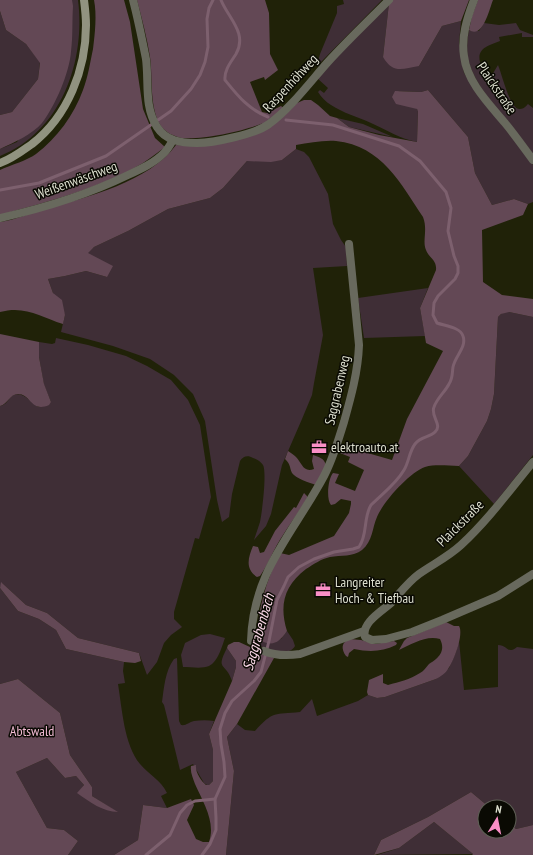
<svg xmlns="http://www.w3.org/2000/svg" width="533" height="855" font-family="'PT Sans Narrow',sans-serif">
<rect width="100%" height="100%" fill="#202208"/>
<g fill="#3f2e36">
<path d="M 72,0 L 78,0 C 86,61 61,132 0,156 L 0,149 L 17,142 L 71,52 Z"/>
<polygon points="343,0 382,0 317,66 320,54 337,13 337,6 344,4"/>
<path d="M 389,3 L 383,57 L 419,66 L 442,26 L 461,21 L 459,43 L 464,73 L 482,100 L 522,149 L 533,165 L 533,202 L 528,204 L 514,199 L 492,205 L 475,173 L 468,137 L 428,90 L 421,92 L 398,91 L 418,110 L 417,142 C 400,139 387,130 371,123 C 358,117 343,113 331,105 C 326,102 321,97 318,92 L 320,90 L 324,93 L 328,88 L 317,78 Z"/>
<polygon points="0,11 6,30 26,44 40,62 38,79 12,112 0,115"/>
<path d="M 484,23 L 499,25 L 516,23 L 520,30 L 533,35 L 533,37 L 522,37 L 522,33 L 499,37 L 500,41 C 487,46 475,49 481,65 C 483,70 484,74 488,76 L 492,75 L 498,65 C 502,74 510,110 520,109 C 524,109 526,106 528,104 L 533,108 L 533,154 C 515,127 478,93 469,63 C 466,52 467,41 469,30 L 471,31 L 479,31 Z"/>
<polygon points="337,118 363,124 393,137 349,127"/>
<path d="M 296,149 L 304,152 L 309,157 L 328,194 L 333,224 L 341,240 L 346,247 L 347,266 L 313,268 L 323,335 L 314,383 L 312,395 L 302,419 L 282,465 L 271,514 L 266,526 L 254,540 C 256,534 258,528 260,522 C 262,513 267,472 263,465 C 261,462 257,459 253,458 C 248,455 243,456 240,461 L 232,494 L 229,517 L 222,522 L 217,500 L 205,421 L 193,394 L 174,375 L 150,359 L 113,346 L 61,332 L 65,315 L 53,293 L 48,279 L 65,276 L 86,271 L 107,277 L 87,253 L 94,247 L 128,231 L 168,209 L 210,198 L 223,188 L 247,161 L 282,160 Z"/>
<polygon points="428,288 420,308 425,336 364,338 358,298"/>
<polygon points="504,312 509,312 533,317 533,455 494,504 459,466 468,456 487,421 491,409 494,394 498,317 501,314"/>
<path d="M 56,338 L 88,345 L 126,356 L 147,366 L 171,380 L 188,400 L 200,425 L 211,497 L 199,539 L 195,538 L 174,612 L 174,619 L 182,627 L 171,635 L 164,643 L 157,662 L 147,675 L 139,653 L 78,638 L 47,613 L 26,605 L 2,583 L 0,588 L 0,406 C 5,405 7,402 10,398 C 19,388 30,401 38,407 L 51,402 L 44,385 L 39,357 L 39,342 L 52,344 L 55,343 Z"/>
<path d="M 0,588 L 18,611 L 39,619 L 56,630 L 66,649 L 124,662 L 123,671 L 125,683 L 118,684 C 122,708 124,745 140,764 C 149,775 161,780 167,793 L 161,796 L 167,808 L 143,805 L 138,840 L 114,855 L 68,855 L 78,841 L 64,830 L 47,828 L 16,772 L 47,758 L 65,778 L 76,776 L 84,785 L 78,793 L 117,812 L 92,796 L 92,787 L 70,755 L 60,713 L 18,679 L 0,684 Z"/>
<path d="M 287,631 L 293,640 L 295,646 C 290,656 270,652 262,647 C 259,645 258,642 257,639 L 264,642 L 281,639 Z"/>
<path d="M 210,634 L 225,638 C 222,646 218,662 209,666 C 202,669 191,667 183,667 L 181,655 L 185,643 L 201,635 Z"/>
<path d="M 459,641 L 464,690 L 498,687 L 498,645 C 508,645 507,655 517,647 L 533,649 L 533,825 L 516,829 L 509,823 L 509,807 L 489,807 L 471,792 L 428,817 L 381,840 L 374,855 L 226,855 L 234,771 L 227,737 L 237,724 L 245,730 L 255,731 C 274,710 274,715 300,712 L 312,699 L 317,716 L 358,701 L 368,695 L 377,698 L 385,697 L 436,679 L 449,668 L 456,652 Z"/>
<path d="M 227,648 L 236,661 L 236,667 L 232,681 C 226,662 215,671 227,648 Z"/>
<path d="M 177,658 L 179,721 L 181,725 C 186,726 189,722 194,721 C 201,720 208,720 214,721 L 209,734 L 213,750 L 213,781 L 209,785 L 207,785 L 204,783 L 193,764 L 180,770 L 169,725 L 164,705 L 162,702 C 164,688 165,671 174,659 Z"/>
<polygon points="434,822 473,854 377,855 399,848"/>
</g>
<g fill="#634855">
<path d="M 0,0 L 72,0 L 73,6 C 72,21 73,37 71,52 C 69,74 55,106 42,123 C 33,134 13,143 0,149 L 0,115 L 12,112 L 38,79 L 40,63 L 26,44 L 6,30 L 0,11 Z"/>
<path d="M 94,0 L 124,0 L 130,22 L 143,109 L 155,138 L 165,147 C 158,152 151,158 143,163 C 99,189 49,201 0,215 L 0,170 C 11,165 28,160 36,154 C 57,138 74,115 83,90 C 88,77 90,63 93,49 C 95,33 97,15 94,0 Z"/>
<path d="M 137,0 L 265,0 L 269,13 L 270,54 L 278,70 L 265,80 L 264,77 L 250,82 L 262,112 L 267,113 L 281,106 L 288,112 L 297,103 L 304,100 L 311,100 L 318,105 L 330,116 L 337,118 L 349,127 L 379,135 L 417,142 L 418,111 L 417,109 L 396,104 L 392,97 L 395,91 L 421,92 L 428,90 L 468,137 L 475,173 L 492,205 L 514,199 L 528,204 L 523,215 L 482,230 L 483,282 L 502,295 L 533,299 L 533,317 L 509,312 L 501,314 L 498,317 L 494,394 L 491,409 L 487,421 L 468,456 L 459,466 C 448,466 436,464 425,467 C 410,472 383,502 377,517 C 372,528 373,541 362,550 C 353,557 341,555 330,557 C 321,559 314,564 306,569 C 284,586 279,605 287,631 C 278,644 272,647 257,639 C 258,608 266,581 280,553 L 289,555 L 334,536 L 349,513 L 351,504 L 351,501 L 341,499 L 335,504 L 331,505 C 326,499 328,479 333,473 L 339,474 L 335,483 L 355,491 L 364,470 L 348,462 L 350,457 L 340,453 L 343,446 L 392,460 L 407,419 L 443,351 L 426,343 L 420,308 L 436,270 C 437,260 429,258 426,250 C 422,241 428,230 423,217 C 401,184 382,146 336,141 C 323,140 309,143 296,145 L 296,149 L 282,160 L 271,162 L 247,161 L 223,188 L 210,198 L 168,209 L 128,231 L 94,247 L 88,253 L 113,266 L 107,277 L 86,271 L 65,276 L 48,279 L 53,293 L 62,300 L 65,315 L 63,324 C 41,317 25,305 0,312 L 0,222 C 15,220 30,213 45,209 C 87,197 149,182 176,145 L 203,146 L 230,141 L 263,123 C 245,131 202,140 182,138 C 175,137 165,132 161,126 C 149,108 153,78 150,57 C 147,38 142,19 137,0 Z"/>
<path d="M 392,0 L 469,0 L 461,21 L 442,26 L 419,66 C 402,69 393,74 383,57 L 389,3 Z"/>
<path d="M 478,0 L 493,0 C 489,10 483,39 469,30 L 472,16 Z"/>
<path d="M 0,334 L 39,342 L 39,357 L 44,384 L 51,402 L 49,405 C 31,413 31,394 18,394 C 10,394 8,404 0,406 Z"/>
<path d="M 288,451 C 291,453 294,455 296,457 C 302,463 303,473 314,469 L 312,461 L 313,455 C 319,457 324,458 326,465 L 316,485 C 310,483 295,478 292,473 C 289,466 291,465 285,459 Z"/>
<path d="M 304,493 L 307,496 L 307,498 C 300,511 291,522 283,535 C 274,548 269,563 260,576 L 257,577 C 245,569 248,558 253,546 L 258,547 L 260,553 L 264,552 L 275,531 L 294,507 L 296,508 Z"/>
<polygon points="1,582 26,605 47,613 78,638 139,653 141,661 135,663 124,662 66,649 56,630 39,619 18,611 0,588"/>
<path d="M 446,622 L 454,626 L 459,626 C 464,634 454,661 448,669 C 445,674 441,676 436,679 L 385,697 L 377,698 L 368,695 L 367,692 L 369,680 L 383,674 L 383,683 L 388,685 C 399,682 411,679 420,673 C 424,671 426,667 429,664 C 439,658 446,651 440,639 C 426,635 412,644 399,650 L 404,641 L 407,638 Z"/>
<path d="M 350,639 L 361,640 L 375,644 L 394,641 L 397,643 L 396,645 C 382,652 369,652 354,649 L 349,653 L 348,657 L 346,656 C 341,649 341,642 350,639 Z"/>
<path d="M 234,642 L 239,642 L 274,658 L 237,724 L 227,737 L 234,771 L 226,855 L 114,855 L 138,840 L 143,805 L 167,808 L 191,799 L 194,805 L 187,820 L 196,839 L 203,842 L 209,842 C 216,822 203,802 195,784 C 193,778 190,772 191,766 L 196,765 C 195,772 201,781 206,785 L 209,785 L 213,781 L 213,750 L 209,734 L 232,681 L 236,667 L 236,661 L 227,648 L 228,645 Z"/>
<path d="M 18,679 L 60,713 L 70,755 L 92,787 L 92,796 L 118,812 C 103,812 90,802 77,793 L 84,785 L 76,776 L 65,778 L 47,758 L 16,772 L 47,828 L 64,830 L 78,841 L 68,855 L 0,855 L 0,684 Z"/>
<polygon points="471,792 489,807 485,807 485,831 509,831 509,823 516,829 533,825 533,855 472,855 473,854 434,822 399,848 374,855 381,840 428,817"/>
</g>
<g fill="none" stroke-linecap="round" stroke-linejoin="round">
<g stroke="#7d606e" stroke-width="3">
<path d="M 221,0 C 228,18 248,33 236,54 C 231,62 224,70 225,80 C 238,96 248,109 268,117"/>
<polyline points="0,190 39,183 106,156 171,111 191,89 200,75 205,62 208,47 207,19 209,8 213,0"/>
<polyline points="146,855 170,835 180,813 187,805 195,801 215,799"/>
<path d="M 202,855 L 210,844 L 216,830 L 216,818 L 215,799 L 225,777 L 224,762 L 221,744 L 220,729 L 225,713 L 232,701 L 254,681 L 261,672 L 269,641 L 277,600 L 284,586 L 288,577 L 299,567 L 314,559 L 334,552 L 353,549 L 359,547 C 368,534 363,518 371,505 C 382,494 396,484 404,470 C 409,462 409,452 415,444 C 421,436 429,438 435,432 C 443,425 430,416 434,407 C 437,398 445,392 449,384 C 453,378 452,373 453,367 C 455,356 467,347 463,336 C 460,327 445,326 437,323 L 433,315 L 434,303 L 438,296 L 455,279 L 458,273 L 458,266 L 454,256 L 448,231 L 451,208 L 446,192 L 420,161 L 399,146 L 333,125 L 286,120"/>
</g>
<g stroke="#68695d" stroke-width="8">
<path d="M 474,0 C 467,18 461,37 464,56 C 467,82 489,104 505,123 C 515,135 524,148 533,160"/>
<path d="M 0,218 C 44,208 87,195 128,175 C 141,169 154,163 164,153 C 168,149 170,145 173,140"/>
<path d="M 533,462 C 510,490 488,520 461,545 C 448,557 433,564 419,574 C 408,582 400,593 391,603 C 382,611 361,623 365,637 L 372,640 L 386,639 L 412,632 L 442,620 L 498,596 L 533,574"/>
<path d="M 251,641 C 253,571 293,534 324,476 C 333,459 338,441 344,422 C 351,397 358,372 359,345 L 349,244"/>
<path d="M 264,651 C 276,656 287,656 300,654 L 364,631"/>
</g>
<path stroke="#68695d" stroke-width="8" d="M 133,0 C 138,19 142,39 146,59 C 149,82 144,107 157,127 C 166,141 181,143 197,143 C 213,143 256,134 269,124 C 289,110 311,81 327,63 C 347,41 368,21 389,0"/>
<path stroke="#919380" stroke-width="8" d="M 0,163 C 12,159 22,151 32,144 C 68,116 86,69 86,25 C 86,16 85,8 84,0"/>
</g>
<defs>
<g id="office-bare" transform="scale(1.2)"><path d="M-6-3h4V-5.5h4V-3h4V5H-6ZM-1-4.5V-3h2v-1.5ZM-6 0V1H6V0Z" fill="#fa8fc6" stroke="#0a0a03" stroke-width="2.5" paint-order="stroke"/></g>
</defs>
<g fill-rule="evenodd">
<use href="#office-bare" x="319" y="447"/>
<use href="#office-bare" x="323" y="590"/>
</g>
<g text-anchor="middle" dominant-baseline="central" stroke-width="3" stroke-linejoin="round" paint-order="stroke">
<g font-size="14" fill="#dddfcf" stroke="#0a0a03">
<text transform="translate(290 83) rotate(-47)">Raspenhöhweg</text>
<text transform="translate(497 88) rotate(56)">Plaickstraße</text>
<text transform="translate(76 180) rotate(-20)">Weißenwäschweg</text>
<text transform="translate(337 390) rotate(-77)">Saggrabenweg</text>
<text transform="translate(460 523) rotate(-45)">Plaickstraße</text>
</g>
<g font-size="14" fill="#dddfcf" stroke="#0a0a03" text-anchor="start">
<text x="331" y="447">elektroauto.at</text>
<text x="335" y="582">Langreiter<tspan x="335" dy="16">Hoch- &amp; Tiefbau</tspan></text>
</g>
<g font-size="14" fill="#f2bbd4" stroke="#0a0a03">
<text x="32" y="731">Abtswald</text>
</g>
<g font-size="15" font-style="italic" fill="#fcd9e9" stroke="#0a0a03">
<text transform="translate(258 632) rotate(-74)">Saggrabenbach</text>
</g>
</g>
<g transform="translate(497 819) rotate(10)"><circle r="19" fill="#0a0a03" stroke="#5e5f55"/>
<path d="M0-3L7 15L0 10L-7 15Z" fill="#fa8fc6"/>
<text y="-6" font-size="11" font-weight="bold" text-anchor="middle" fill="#dddfcf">N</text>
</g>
</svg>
